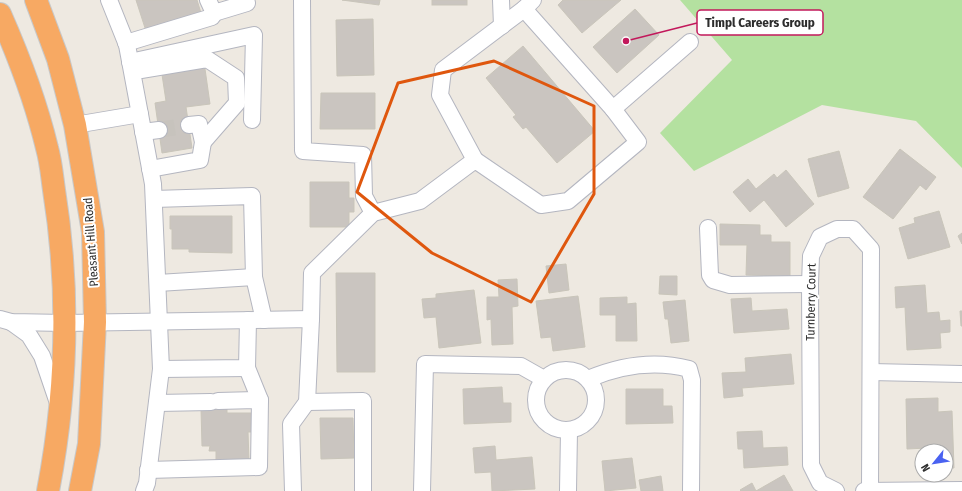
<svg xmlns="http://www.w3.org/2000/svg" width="962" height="491" font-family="'Fira Sans Condensed',sans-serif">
<rect width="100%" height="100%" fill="#eee9e1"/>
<polygon fill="#b4e1a0" points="680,0 962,0 962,168 916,121 822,105 694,171 660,133 732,60"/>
<g fill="#cac5c0" stroke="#c9c5ba">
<polygon points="136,0 197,0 201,13 146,31"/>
<polygon points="342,0 380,0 379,5"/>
<rect x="432" y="0" width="35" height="5"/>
<polygon points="563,0 621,0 582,33 558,5"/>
<polygon points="635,9 659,35 617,73 593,47"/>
<polygon points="373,19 374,75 337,76 336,20"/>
<polygon points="523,46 595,131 557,163 526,127 523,129 513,117 516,115 486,78"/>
<polygon points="204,62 210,104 186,107 192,148 162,153 155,103 166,101 161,68"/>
<polygon points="321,93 375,93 375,129 320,129"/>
<polygon points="900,149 936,177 926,190 920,185 893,219 863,197"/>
<polygon points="839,151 849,188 818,197 808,159"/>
<polygon points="786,170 814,204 786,227 764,200 750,212 733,192 748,179 756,189 774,174 777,178"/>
<polygon points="310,182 349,182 349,198 354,198 354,212 349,212 349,227 310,227"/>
<polygon points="939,211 950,247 908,259 899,228 915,223 914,218"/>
<polygon points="170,216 232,216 232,253 189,252 189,249 172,249 172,229 170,229"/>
<polygon points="720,224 760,225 760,235 771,235 771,242 790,242 790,276 746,275 747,245 720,245"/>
<polygon points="962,233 962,244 958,236"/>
<polygon points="566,264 569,290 549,293 546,266"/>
<polygon points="336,273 375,273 375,372 337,372"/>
<polygon points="660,276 677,276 677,295 659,294"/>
<polygon points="517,279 518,306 512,307 513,344 492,345 491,319 487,320 487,297 499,297 498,280"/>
<polygon points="925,285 927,313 939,312 940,321 950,320 950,332 940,333 941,348 907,350 905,307 896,308 895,287"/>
<polygon points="474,290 481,343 439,348 436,317 424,318 422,299 436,298 436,294"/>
<polygon points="578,296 585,347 553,351 551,337 541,338 536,301"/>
<polygon points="627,297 627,304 636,303 637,341 616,341 616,315 600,315 600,298"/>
<polygon points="751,298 752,311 787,309 789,329 734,333 731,299"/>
<polygon points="685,300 689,341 671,343 668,319 665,319 663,302"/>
<polygon points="960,311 962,311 962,326 961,326"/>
<polygon points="791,354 794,384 742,388 743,396 724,398 722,373 746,372 745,358"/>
<polygon points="502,387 503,403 511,403 511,422 464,424 463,389"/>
<polygon points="626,389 663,389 663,406 672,406 673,423 626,424"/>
<polygon points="218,394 220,409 227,409 227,413 254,413 254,432 248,432 249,461 216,461 216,451 209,451 210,446 202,446 201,409 211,395"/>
<polygon points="938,398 938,412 952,411 954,468 946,468 946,451 927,451 927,448 907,449 906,399"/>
<polygon points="320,418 353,418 354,458 321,459"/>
<polygon points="762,431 763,448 787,447 788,465 744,468 743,449 738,449 737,432"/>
<polygon points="495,446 496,460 532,457 535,489 492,491 491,472 475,473 473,448"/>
<polygon points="632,458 636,488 605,491 602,461"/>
<polygon points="784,475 793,491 741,491 740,490 752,483 756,491"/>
<polygon points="661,476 663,491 641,491 639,480"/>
</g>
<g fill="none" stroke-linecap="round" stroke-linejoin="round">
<polyline stroke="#c7c3bd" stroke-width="16" stroke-dasharray="16 8" stroke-linecap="butt" points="159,130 189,125"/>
<g stroke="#b4b6c0" stroke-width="18">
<g id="minor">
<polyline points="109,0 127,45 153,184 161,369 147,483 144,491"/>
<polyline points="208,0 214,13 247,3 246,0"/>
<polyline points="302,0 303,151 363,155 364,196 373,213"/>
<polyline points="501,0 502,26"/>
<polyline points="533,0 524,9 613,109"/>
<polyline points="126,43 212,17 214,13"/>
<polyline points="130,62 254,35 252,120"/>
<polyline points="141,70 207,59 236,78 237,103 203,142"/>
<polyline points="75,125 140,114"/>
<polyline points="143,132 159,130"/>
<polyline points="475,160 440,95 443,70 524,9"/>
<polyline points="150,169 200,160 203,142 199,124 189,125"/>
<polyline points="154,199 252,196 254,277 264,320"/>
<polyline points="708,228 710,275 713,280 730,285 810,284"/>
<polyline points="158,283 254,277"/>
<polyline points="0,319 11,322 65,323 311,319 307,402 291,424 293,491"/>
<polyline points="311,319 312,273 373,213 420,201 475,160 541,205 568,201 638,142 613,109 690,42"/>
<polyline points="11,322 29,335 42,356 58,403"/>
<polyline points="247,368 260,400"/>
<polyline points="161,369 247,368 248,320"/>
<circle cx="566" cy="400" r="30"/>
<polyline points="871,372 962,374"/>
<path d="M 588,379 C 619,366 655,360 689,369 L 692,380 L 691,491"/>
<polyline points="307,402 363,401 363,491"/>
<polyline points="157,403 211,402"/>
<polyline points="148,470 259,467 260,400 218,401"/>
<polyline points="422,491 425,364 521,366 544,379"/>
<polyline points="568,491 569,431"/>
<polyline points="836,491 820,483 811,465 810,284 811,256 820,237 837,229 853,229 871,249 870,491"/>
<polyline points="864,491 962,490"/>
</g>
</g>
<g stroke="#c8c8c8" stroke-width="24">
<g id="highway">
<polyline points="36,0 58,59 75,125 93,232 95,322 89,444 80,491"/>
<path d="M 0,14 C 19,57 36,102 47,148 C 51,162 52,176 54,190 C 70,290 67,392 48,491"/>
</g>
</g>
<use href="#minor" stroke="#fff" stroke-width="16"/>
<use href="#highway" stroke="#f7a963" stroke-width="22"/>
</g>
<path fill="none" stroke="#df570e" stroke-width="3" stroke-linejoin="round" d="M 494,61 L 594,106 L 594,194 L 531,302 L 432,253 L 357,192 L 398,83 Z"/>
<g text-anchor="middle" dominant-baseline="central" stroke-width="4" stroke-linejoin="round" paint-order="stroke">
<g font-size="12" fill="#2d2d2d" stroke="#fff">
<text transform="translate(91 242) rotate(-94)">Pleasant Hill Road</text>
<text transform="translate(811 302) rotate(-89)">Turnberry Court</text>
</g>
</g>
<path fill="none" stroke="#c2185b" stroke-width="1.5" d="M626 41L697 23"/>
<circle fill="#c2185b" stroke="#fff" stroke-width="1.5" cx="626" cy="41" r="4"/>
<rect fill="#fff" stroke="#c2185b" stroke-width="1.5" x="697" y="10" width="126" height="25" rx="4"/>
<g font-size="13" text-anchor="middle" font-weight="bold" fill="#2d2d2d">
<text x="760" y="27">Timpl Careers Group</text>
</g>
<g transform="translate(934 463) rotate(240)"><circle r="19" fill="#ffffff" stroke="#ababab"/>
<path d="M0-3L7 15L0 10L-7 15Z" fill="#4a62f1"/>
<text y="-6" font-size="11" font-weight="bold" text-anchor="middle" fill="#2d2d2d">N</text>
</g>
</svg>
